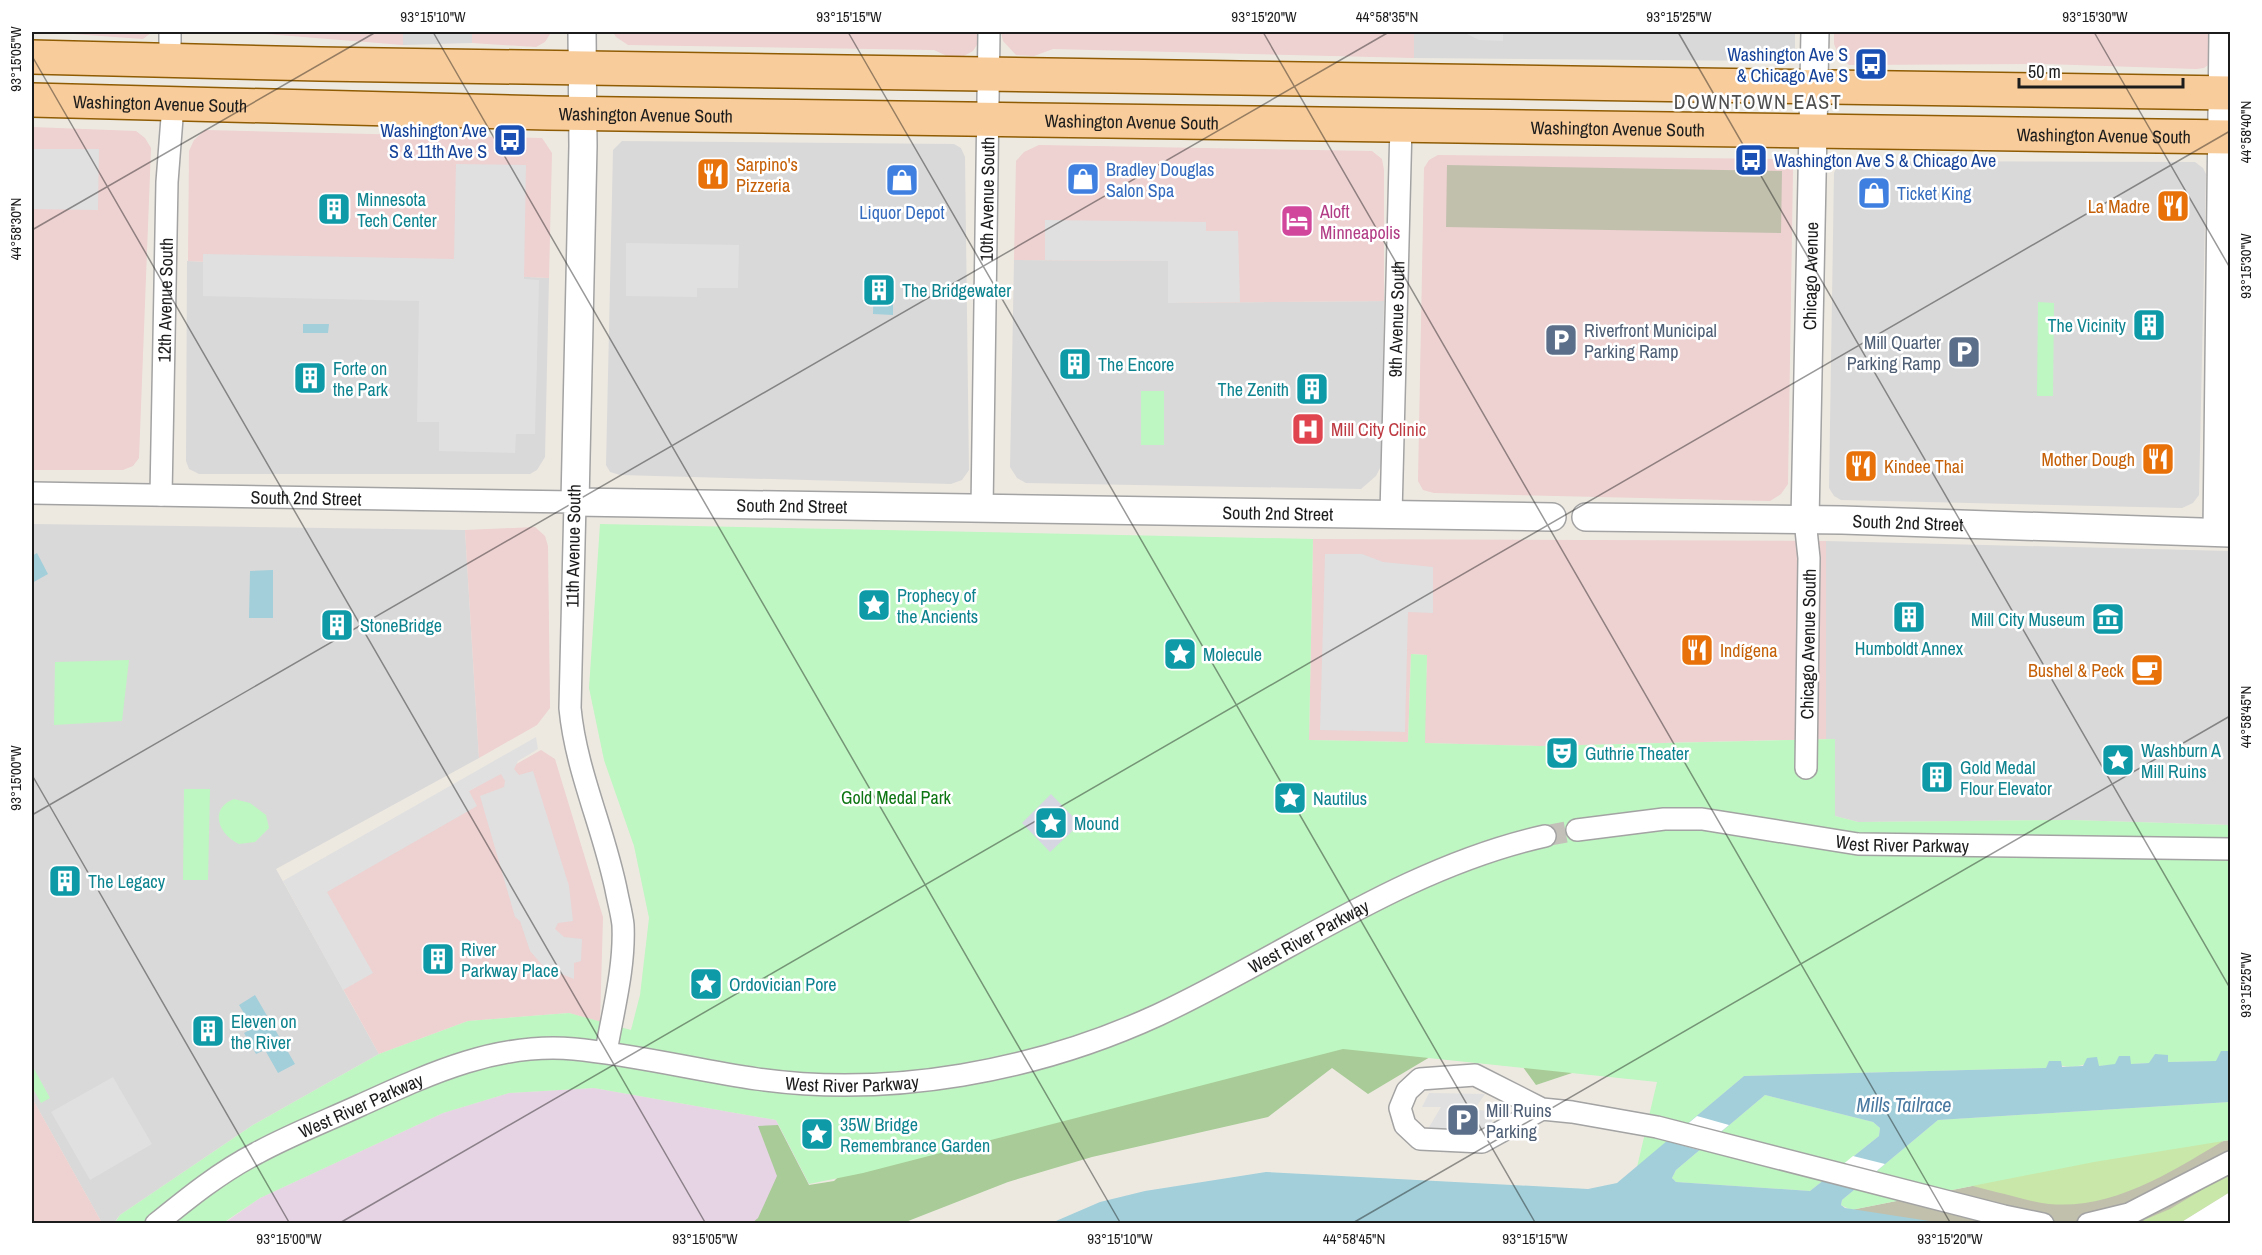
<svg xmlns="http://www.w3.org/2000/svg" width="2262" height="1255" font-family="'Archivo Narrow',sans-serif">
<rect width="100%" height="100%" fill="#ede9e1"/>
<g fill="#dad9d9">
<polygon points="403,32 472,32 472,43 403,45"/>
<polygon points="1414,32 1795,32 1795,50 1788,57 1778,61 1414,58"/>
<polygon points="622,141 954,144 961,148 965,157 969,470 962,480 951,484 620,475 610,472 606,465 613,150"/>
<polygon points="1846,161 2195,162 2203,168 2206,174 2199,495 2193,503 2182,508 1841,500 1834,496 1829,488 1834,173 1837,166"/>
<polygon points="1014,260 1168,261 1168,303 1384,301 1382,464 1376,476 1361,489 1026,483 1017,478 1010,467"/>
<polygon points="187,261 549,278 545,457 537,470 530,474 199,474 189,469 186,461"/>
<polygon points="32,524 465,530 479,758 276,869 379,1054 253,1125 120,1215 114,1223 102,1223 32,1098"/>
<polygon points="1826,541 2230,551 2230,825 2072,820 1858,822 1835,816 1835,739 1826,739"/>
</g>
<g fill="#eed1d1">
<polygon points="45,32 152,32 143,39"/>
<polygon points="242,32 403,32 403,45"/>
<polygon points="472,32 550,32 550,34 545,42 536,47 472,43"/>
<polygon points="613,32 981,32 980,40 973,51 962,57 947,56 934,50 628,45 616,37"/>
<polygon points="1001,32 1414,32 1414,58 1053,49 1034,56 1016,55 1003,41"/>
<polygon points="1834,32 2214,32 2211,63 2204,68 2196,69 2046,64 1849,65 1839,56 1834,44"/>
<polygon points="32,127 136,131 145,138 151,148 139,458 133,466 123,470 32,470"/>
<polygon points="205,130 542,138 552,153 549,278 188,261 189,151 194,140"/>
<polygon points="1039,145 1372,151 1382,159 1384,170 1384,301 1168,303 1168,261 1014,260 1016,161 1024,152"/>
<polygon points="1438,155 1777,159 1786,161 1793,170 1788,484 1781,494 1770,501 1434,493 1423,490 1418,481 1424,168 1429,160"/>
<polygon points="535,527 545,536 548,546 550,708 537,725 479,758 465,530"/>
<polygon points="1313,539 1826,541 1826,739 1539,746 1424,743 1427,655 1411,654 1408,742 1309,740"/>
<polygon points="541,750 555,759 603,917 600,1022 569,1013 468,1021 379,1054 290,893"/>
<polygon points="32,1098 102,1223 32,1223"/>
</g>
<polygon fill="#e6d3e3" points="594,1088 776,1120 809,1184 781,1209 754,1223 223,1224 260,1198 443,1113 509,1093"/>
<g fill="#c1c0ad">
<polygon points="1447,165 1782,171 1781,233 1446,227"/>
<polygon points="2230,1140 2230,1223 1942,1224 1851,1210 2094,1162"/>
</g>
<g fill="#c9e7a8">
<path d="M 2230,1137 C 2175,1169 2116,1210 2049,1204 C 2031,1202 2014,1196 1996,1192 C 1966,1184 1937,1177 1907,1169 Z"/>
<polygon points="2230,1173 2230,1192 2180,1223 2142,1224 2144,1220 2170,1209"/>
</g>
<polygon fill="#a8cb97" points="1170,1032 1605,1062 1536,1085 1517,1059 1430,1057 1368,1094 1332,1068 1268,1117 1092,1157 1008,1182 903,1223 751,1224 758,1218 777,1176 758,1126 778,1125 809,1185 834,1181 878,1139"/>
<g fill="#bef7c1">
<polygon points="2038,302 2054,303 2053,396 2037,396"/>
<rect x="1141" y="391" width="23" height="54"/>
<path d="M 600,524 L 1313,539 L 1309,740 L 1408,742 L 1411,654 L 1427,655 L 1425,743 L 1539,746 L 1835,739 L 1835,816 L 1858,822 L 2072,820 L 2230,825 L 2230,1051 L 2221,1052 L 2217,1061 L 2167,1062 L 2155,1054 L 2150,1063 L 2098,1066 L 2097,1058 C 2081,1068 2067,1070 2050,1061 L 2046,1068 L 1744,1076 L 1637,1167 L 1657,1082 L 1343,1049 L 863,1173 L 809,1184 L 776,1120 L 594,1088 L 509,1093 L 443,1113 L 260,1198 L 223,1223 L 114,1224 L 120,1215 L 253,1125 L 379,1054 L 468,1021 L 569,1013 L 631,1030 L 640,995 L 649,918 L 634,846 L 604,760 L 589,688 Z"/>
<polygon points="129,660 122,721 54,725 55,662"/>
<polygon points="184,789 210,789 208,880 183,880"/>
<path d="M 234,799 L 250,803 L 266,815 L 269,828 L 255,842 L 239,844 C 219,835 208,809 234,799 Z"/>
<polygon points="32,1065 50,1098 41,1103 32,1087"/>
<polygon points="1765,1095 1873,1122 1880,1128 1879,1136 1810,1191 1676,1182 1672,1178 1676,1170"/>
<polygon points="2230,1102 2230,1140 2094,1162 1851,1210 1841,1205 1842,1200 1938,1120"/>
</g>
<g fill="#e0e0e0">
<polygon points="1463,32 1503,32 1503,41 1479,40"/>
<polygon points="32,149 99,149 98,210 32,209"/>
<polygon points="456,164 526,165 524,279 539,280 535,434 516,434 515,453 439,451 439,422 417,422 419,301 203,296 203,254 454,259"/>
<polygon points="1045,220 1206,222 1206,231 1238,231 1240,302 1168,303 1168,261 1045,260"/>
<polygon points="626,243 739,245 738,288 697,288 697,297 626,296"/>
<polygon points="1325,554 1362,554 1383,562 1433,567 1433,613 1408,612 1405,732 1320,730"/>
<polygon points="536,737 538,749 518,761 514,769 519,775 533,771 569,886 573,921 558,923 555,929 564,937 582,939 581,961 574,963 574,979 544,967 530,951 520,921 515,917 480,796 504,787 505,781 501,774 469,791 477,806 327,892 373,973 343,990 283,881"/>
<polygon points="113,1077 152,1144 90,1180 51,1112"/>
<polygon points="1429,1093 1485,1094 1474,1110 1495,1111 1489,1130 1428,1129 1441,1107 1422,1107"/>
</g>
<path fill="#d6d6e3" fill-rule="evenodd" d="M 1051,794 L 1080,824 L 1050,852 L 1022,823 ZM 1051,807 L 1067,824 L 1051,840 L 1035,824 Z"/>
<g fill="#a2cfda" fill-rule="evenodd">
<polygon points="874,279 893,279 893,315 873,314"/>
<polygon points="303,324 329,324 328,333 303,333"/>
<polygon points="37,553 48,574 32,583 32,556"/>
<polygon points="273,570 273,618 249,618 250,571"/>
<polygon points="255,995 295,1064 278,1073 265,1050 256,1054 244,1033 253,1028 239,1005"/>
<path d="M 2221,1051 L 2230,1051 L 2230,1102 L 1938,1120 L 1842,1200 L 1841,1205 L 1845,1208 L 1942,1223 L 1049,1224 L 1100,1202 L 1145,1191 L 1266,1172 L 1588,1189 L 1617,1183 L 1744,1076 L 2046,1068 L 2049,1061 L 2061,1061 L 2062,1067 L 2083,1066 L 2087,1058 L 2097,1057 L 2099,1066 L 2115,1064 L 2119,1056 L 2130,1056 L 2131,1064 L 2149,1063 L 2155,1054 L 2168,1055 L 2168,1062 L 2216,1061 ZM 1765,1095 L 1873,1122 L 1880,1128 L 1879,1136 L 1810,1191 L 1676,1182 L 1672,1178 L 1676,1170 Z"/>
</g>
<g fill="#fff">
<polygon points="1697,1116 1729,1125 1699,1150 1667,1141"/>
<polygon points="1853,1156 1885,1164 1855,1189 1823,1181"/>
<polygon points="2230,1192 2230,1222 2180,1223 2201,1210"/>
</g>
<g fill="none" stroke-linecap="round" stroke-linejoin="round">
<polyline stroke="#c3c0ba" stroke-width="21" stroke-dasharray="21 10" stroke-linecap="butt" points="1545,836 1577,830"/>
<g stroke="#a3a3a3" stroke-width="24">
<g id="minor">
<polyline points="170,59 170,32"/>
<path id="s1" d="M 32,493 L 575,502 L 570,708 C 576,772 605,831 617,894 C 619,904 622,915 623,925 C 625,967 613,1011 606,1052"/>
<path id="s2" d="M 161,495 L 167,182 L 173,105"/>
<path id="s3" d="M 982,509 L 989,32"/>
<path id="s4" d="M 1391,514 L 1401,125"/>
<polyline points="1805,520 1809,558 1806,768"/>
<path id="s5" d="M 1577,830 L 1664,819 L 1702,819 L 1858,844 L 2230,849"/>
<polyline points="1542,1109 1482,1142 1420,1139 1405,1125 1400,1108 1407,1091 1420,1079 1475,1075 1542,1109 1572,1112 1657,1127 2004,1216 2043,1224"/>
<path id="s6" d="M 156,1224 C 188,1198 220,1172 257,1153 C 290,1135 326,1121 361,1105 C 429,1074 497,1042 574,1049 C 636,1055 696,1070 757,1079 C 891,1098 1036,1071 1158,1015 C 1286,955 1405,867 1545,836"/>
<polyline points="2088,1224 2129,1214 2230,1162"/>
</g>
</g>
<g stroke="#a3a3a3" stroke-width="30">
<g id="tertiary">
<path id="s7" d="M 582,32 L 583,146 L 575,502 L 1552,517"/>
<path id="s8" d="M 1586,517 L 1842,520 L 2230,533"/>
<path id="s9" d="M 1805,520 L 1815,32"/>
<polyline points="2217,532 2223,32"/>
</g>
</g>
<g stroke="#8f5c04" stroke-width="36">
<g id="primary">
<polyline points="32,57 320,64 2230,93"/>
<path id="s10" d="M 32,100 L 548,113 L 2230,137"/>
</g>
</g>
<use href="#minor" stroke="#fff" stroke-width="21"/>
<use href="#tertiary" stroke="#fff" stroke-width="27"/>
<use href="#primary" stroke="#f9cd9b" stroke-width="33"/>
</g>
<path fill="none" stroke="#1c1c1c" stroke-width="1.5" stroke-opacity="0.45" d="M 433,32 L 1121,1224M 848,32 L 1536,1224M 1263,32 L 1951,1224M 1678,32 L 2230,988M 2094,32 L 2230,268M 32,56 L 706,1224M 32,230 L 376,32M 32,775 L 290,1224M 32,815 L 1389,32M 338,1224 L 2230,131M 1351,1224 L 2230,716"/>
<defs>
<g id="bus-square" transform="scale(1.725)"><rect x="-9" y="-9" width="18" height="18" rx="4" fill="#1a4fb4" stroke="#fff"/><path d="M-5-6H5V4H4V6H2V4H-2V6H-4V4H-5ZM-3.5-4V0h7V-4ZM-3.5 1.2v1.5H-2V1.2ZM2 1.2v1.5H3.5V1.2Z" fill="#fff"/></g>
<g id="restaurant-square" transform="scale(1.725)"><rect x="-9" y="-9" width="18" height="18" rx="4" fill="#e8710a" stroke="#fff"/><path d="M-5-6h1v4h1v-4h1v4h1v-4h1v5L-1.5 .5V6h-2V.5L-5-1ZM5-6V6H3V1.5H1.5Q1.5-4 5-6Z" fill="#fff"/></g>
<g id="shop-square" transform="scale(1.725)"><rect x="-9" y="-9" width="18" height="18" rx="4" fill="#3f7fe0" stroke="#fff"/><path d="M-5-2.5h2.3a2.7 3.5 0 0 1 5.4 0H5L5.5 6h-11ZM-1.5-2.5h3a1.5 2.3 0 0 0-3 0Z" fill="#fff"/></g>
<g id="building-square" transform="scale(1.725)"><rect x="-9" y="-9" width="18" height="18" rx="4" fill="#0f9aa8" stroke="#fff"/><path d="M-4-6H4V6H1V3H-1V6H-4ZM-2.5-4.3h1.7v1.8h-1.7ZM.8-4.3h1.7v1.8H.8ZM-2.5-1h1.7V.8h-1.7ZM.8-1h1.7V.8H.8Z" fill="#fff"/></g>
<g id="hotel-square" transform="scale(1.725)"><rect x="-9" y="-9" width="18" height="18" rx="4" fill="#d1479c" stroke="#fff"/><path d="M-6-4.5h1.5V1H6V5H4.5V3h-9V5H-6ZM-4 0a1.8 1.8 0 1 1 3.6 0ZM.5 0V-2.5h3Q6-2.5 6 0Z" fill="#fff"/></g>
<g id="parking-square" transform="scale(1.725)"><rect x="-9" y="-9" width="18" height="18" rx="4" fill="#5c6f8a" stroke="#fff"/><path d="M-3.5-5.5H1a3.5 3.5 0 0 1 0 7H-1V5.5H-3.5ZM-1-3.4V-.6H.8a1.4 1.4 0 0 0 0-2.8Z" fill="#fff"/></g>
<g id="hospital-square" transform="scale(1.725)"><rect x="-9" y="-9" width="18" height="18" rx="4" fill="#e0444e" stroke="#fff"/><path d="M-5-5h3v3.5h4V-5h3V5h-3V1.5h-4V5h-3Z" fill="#fff"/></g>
<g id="sight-square" transform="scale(1.725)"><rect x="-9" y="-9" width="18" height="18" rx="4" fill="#0f9aa8" stroke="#fff"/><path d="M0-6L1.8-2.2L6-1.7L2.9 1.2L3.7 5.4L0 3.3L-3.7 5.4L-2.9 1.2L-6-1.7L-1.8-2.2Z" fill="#fff"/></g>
<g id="museum-square" transform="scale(1.725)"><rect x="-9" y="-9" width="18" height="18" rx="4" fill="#0f9aa8" stroke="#fff"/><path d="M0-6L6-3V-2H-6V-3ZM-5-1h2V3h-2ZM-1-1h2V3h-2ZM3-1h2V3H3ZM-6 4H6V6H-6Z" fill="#fff"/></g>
<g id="cafe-square" transform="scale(1.725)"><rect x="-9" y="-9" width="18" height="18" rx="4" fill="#e8710a" stroke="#fff"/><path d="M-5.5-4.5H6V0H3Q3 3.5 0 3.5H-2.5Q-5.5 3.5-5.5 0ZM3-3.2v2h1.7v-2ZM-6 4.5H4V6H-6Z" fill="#fff"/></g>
<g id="theatre-square" transform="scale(1.725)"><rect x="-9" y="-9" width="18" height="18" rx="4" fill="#0f9aa8" stroke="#fff"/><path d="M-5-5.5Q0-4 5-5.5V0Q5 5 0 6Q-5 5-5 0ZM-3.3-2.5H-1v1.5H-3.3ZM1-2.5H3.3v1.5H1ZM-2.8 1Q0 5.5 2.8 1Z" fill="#fff"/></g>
</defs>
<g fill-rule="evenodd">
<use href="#bus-square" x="1871" y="64"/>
<use href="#bus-square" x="510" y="140"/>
<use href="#bus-square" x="1751" y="160"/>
<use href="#restaurant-square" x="713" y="174"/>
<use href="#shop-square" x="1083" y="179"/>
<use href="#shop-square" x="902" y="180"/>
<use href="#shop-square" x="1874" y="193"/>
<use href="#restaurant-square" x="2173" y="206"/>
<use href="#building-square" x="334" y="209"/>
<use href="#hotel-square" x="1297" y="221"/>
<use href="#building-square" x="879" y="290"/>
<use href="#building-square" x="2149" y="325"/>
<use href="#parking-square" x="1561" y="340"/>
<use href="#parking-square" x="1964" y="352"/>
<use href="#building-square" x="1075" y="364"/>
<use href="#building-square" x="310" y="378"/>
<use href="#building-square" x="1312" y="389"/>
<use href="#hospital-square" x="1308" y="429"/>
<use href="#restaurant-square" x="2158" y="459"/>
<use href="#restaurant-square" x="1861" y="466"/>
<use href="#sight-square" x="874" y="605"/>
<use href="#building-square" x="1909" y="617"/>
<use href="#museum-square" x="2108" y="619"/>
<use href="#building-square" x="337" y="625"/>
<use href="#restaurant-square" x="1697" y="650"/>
<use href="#sight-square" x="1180" y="654"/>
<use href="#cafe-square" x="2147" y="670"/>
<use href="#theatre-square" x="1562" y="753"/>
<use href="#sight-square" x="2118" y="760"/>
<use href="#building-square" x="1937" y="777"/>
<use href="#sight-square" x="1290" y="798"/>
<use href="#sight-square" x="1051" y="823"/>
<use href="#building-square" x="65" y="881"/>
<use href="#building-square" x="438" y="959"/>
<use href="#sight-square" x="706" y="984"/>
<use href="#building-square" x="208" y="1031"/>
<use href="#parking-square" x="1463" y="1120"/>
<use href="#sight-square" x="817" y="1134"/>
</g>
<g text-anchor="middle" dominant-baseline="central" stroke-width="5" stroke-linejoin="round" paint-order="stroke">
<g font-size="18" fill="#164399" stroke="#fff" text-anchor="end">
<text x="1848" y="54">Washington Ave S<tspan x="1848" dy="21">&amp; Chicago Ave S</tspan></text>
<text x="487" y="130">Washington Ave<tspan x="487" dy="21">S &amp; 11th Ave S</tspan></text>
<text x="1774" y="160" text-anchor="start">Washington Ave S &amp; Chicago Ave</text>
</g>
<g font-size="18" fill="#1c1c1c" stroke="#fff">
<text stroke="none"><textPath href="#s10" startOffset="128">Washington Avenue South</textPath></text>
<text stroke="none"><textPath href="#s10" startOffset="614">Washington Avenue South</textPath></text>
<text stroke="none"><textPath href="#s10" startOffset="1100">Washington Avenue South</textPath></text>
<text stroke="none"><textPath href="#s10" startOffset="1586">Washington Avenue South</textPath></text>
<text stroke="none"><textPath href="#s10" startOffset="2072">Washington Avenue South</textPath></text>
<text stroke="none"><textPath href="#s3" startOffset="310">10th Avenue South</textPath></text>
<text stroke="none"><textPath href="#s9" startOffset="244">Chicago Avenue</textPath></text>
<text stroke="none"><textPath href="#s2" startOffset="195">12th Avenue South</textPath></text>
<text stroke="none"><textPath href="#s4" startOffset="195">9th Avenue South</textPath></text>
<text stroke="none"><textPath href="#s1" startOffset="274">South 2nd Street</textPath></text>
<text stroke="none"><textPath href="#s7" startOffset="687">South 2nd Street</textPath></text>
<text stroke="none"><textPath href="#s7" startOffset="1173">South 2nd Street</textPath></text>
<text stroke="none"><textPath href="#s8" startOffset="322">South 2nd Street</textPath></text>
<text transform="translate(573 546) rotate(-89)">11th Avenue South</text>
<text transform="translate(1808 644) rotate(-89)">Chicago Avenue South</text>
<text stroke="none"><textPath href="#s5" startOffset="328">West River Parkway</textPath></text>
<text stroke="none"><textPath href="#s6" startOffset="1228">West River Parkway</textPath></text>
<text stroke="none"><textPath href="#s6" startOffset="742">West River Parkway</textPath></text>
<text stroke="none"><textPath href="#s6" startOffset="238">West River Parkway</textPath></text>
</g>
<g font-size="18" fill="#c56008" stroke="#fff" text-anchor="start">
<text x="736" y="164">Sarpino's<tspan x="736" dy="21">Pizzeria</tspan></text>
<text x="2150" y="206" text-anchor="end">La Madre</text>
<text x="2135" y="459" text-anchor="end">Mother Dough</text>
<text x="1884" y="466">Kindee Thai</text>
<text x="1720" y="650">Indígena</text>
<text x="2124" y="670" text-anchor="end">Bushel &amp; Peck</text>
</g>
<g font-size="18" fill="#366cbe" stroke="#fff" text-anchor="start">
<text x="1106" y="169">Bradley Douglas<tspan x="1106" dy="21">Salon Spa</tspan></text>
<text x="1897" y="193">Ticket King</text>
<text x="902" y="212" text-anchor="middle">Liquor Depot</text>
</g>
<g font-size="18" fill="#0d838f" stroke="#fff" text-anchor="start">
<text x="357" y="199">Minnesota<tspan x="357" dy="21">Tech Center</tspan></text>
<text x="902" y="290">The Bridgewater</text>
<text x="2126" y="325" text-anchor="end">The Vicinity</text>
<text x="1098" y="364">The Encore</text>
<text x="333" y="368">Forte on<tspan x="333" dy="21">the Park</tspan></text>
<text x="1289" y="389" text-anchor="end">The Zenith</text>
<text x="897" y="595">Prophecy of<tspan x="897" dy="21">the Ancients</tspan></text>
<text x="2085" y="619" text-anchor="end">Mill City Museum</text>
<text x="360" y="625">StoneBridge</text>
<text x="1909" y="648" text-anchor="middle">Humboldt Annex</text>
<text x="1203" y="654">Molecule</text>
<text x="2141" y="750">Washburn A<tspan x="2141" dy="21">Mill Ruins</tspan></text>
<text x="1585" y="753">Guthrie Theater</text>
<text x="1960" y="767">Gold Medal<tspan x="1960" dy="21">Flour Elevator</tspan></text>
<text x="1313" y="798">Nautilus</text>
<text x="1074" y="823">Mound</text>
<text x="88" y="881">The Legacy</text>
<text x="461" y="949">River<tspan x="461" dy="21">Parkway Place</tspan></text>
<text x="729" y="984">Ordovician Pore</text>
<text x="231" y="1021">Eleven on<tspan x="231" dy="21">the River</tspan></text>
<text x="840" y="1124">35W Bridge<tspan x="840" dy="21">Remembrance Garden</tspan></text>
</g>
<g font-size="18" fill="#b23c85" stroke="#fff" text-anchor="start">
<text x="1320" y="211">Aloft<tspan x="1320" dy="21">Minneapolis</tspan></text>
</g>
<g font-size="18" fill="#4e5e75" stroke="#fff" text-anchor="start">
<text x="1584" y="330">Riverfront Municipal<tspan x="1584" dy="21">Parking Ramp</tspan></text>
<text x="1941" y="342" text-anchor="end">Mill Quarter<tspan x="1941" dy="21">Parking Ramp</tspan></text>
<text x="1486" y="1110">Mill Ruins<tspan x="1486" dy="21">Parking</tspan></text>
</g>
<g font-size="18" fill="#be3a42" stroke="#fff" text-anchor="start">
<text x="1331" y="429">Mill City Clinic</text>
</g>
<g font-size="18" fill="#0e7513" stroke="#fff">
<text x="896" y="797">Gold Medal Park</text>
</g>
<g font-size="20" letter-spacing="1.5" fill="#4f4f4f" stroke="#fff">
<text x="1758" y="101">DOWNTOWN EAST</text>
</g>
<g font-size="20" font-style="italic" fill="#4978a0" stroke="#fff">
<text x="1904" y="1104">Mills Tailrace</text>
</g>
</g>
<rect width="2262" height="1255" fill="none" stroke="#ffffff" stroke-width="66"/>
<path d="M2019 78v9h164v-9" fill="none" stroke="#1c1c1c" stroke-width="3"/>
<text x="2028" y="78" font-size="18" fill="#1c1c1c" stroke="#ffffff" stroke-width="4.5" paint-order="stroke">50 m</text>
<rect x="33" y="33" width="2196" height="1189" fill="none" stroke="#1c1c1c" stroke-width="2"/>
<g font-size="15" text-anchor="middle" fill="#1c1c1c">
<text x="433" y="22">93°15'10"W</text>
<text x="849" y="22">93°15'15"W</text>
<text x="1264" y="22">93°15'20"W</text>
<text x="1387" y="22">44°58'35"N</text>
<text x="1679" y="22">93°15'25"W</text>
<text x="2095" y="22">93°15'30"W</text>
<text transform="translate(16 59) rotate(-90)" y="5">93°15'05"W</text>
<text transform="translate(2246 132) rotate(-90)" y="5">44°58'40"N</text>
<text transform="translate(16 229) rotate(-90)" y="5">44°58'30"N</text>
<text transform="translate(2246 266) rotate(-90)" y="5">93°15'30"W</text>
<text transform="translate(2246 717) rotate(-90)" y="5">44°58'45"N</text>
<text transform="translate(16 778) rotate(-90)" y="5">93°15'00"W</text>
<text transform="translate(2246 985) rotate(-90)" y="5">93°15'25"W</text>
<text x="289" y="1244">93°15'00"W</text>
<text x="705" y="1244">93°15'05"W</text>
<text x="1120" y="1244">93°15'10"W</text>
<text x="1354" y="1244">44°58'45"N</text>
<text x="1535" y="1244">93°15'15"W</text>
<text x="1950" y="1244">93°15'20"W</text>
</g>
</svg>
